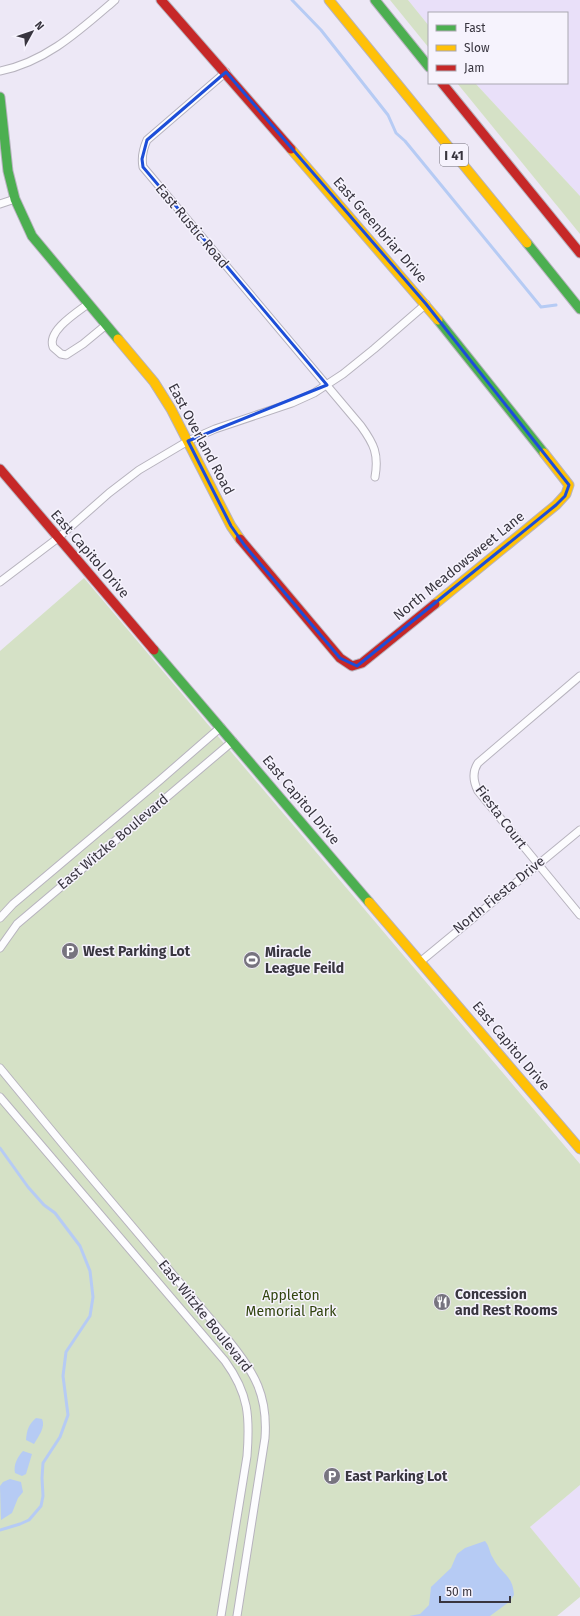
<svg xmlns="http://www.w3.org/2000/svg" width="580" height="1616" font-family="'Fira Sans',sans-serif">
<rect width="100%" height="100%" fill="#ede8f6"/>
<g fill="#e9e0f9">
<polygon points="408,0 580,0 580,196 475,83 567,83 567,13 429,13 429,26"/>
<polygon points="580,1485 580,1588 530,1527"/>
</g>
<g fill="#d5e1c6">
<polygon points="390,0 408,0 429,26 429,48"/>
<polygon points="457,83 475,83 580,196 580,234"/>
<polygon points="84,578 580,1164 580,1485 530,1527 580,1588 580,1597 557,1616 0,1616 0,651"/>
</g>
<g fill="#b6cbf4">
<path d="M 36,1418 L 42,1419 C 46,1427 38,1437 34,1444 L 26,1440 C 27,1430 28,1425 36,1418 Z"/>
<path d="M 23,1451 L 32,1454 L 26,1474 L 22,1476 L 15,1473 C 13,1465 18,1456 23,1451 Z"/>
<polygon points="10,1479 21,1482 23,1492 18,1498 12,1513 1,1520 0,1486 3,1482"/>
<path d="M 485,1541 C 490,1547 489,1552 493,1558 C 501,1574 513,1575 514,1595 L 509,1602 L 490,1616 L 409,1616 L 420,1614 L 429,1605 L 431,1587 L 451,1568 L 457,1554 L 465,1548 Z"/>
</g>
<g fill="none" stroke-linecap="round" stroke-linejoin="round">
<g stroke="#b6cbf4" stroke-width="3">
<polyline points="292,0 321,30 388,115 396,133 405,141 541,307 556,305"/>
<polyline points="0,1148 28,1187 44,1205 55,1213 80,1246 90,1271 93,1297 90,1316 66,1352 63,1376 68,1415 60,1437 43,1463 42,1478 43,1496 41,1506 29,1520 20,1524 0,1530"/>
</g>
<g stroke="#b7b3be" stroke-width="9">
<g id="street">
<path d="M 0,71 C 46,62 80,30 115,0"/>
<path d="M 226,72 L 147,140 C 143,149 141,157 143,167 L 361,426 C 374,444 379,454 375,477"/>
<polyline points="0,204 15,199"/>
<path d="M 88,304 C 76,313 47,331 53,347 L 61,354 L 66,355 L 83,344 L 106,325"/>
<polyline points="0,582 58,538 109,493 139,470 188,441 215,429 292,403 314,393 343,374 374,349 426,304"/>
<path d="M 580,676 L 478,763 C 472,772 473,781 478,791 L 580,915"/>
<polyline points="0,918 13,904 159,781 221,727"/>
<polyline points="0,948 17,924 233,741"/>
<polyline points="420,962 580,830"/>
<path d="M 0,1068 L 66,1148 L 229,1341 C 255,1373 268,1396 265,1438 L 237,1616"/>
<path d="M 0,1097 L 225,1361 C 249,1394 250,1417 247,1456 L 221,1616"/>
</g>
</g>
<g stroke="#b7b3be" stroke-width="11">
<g id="fast">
<polyline points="375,0 429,67"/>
<polyline points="0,97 8,171 15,199 32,236 118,339"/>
<polyline points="527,243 580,309"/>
<polyline points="438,320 544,453"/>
<polyline points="154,650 369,902"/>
</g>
</g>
<g stroke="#b7b3be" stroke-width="11">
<g id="slow">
<polyline points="329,0 527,243"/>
<polyline points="291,149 438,320"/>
<polyline points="118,339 154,382 171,409 231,526 240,539"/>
<polyline points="435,604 556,505 566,494 569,485 544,453"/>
<polyline points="369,902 580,1149"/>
</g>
</g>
<g stroke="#b7b3be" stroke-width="11">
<g id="jam">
<polyline points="161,0 291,149"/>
<polyline points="442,83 580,253"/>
<polyline points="0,469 154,650"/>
<polyline points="240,539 340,658 352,666 362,663 435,604"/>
</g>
</g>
<use href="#street" stroke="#fcfcfe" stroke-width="7"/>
<use href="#fast" stroke="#4caf50" stroke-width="9"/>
<use href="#slow" stroke="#ffc107" stroke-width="9"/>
<use href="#jam" stroke="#c62828" stroke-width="9"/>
</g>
<path fill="none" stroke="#1d4ed8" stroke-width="3" stroke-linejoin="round" d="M 226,72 L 426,304 L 569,485 L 565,496 L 556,505 L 357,666 L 340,658 L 245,546 L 231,526 L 188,441 L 327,385 L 143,167 L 142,159 L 147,140 Z"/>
<defs>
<g id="parking-disc" transform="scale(0.9)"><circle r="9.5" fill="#77747f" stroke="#f6f3fd"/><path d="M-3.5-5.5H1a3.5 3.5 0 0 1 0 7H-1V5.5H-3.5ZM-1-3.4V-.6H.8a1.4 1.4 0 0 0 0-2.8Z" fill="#fff"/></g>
<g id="stadium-disc" transform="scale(0.9)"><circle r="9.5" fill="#77747f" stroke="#f6f3fd"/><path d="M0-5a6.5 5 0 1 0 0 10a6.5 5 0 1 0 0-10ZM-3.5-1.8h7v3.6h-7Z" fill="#fff"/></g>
<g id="restaurant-disc" transform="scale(0.9)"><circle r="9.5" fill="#77747f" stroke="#f6f3fd"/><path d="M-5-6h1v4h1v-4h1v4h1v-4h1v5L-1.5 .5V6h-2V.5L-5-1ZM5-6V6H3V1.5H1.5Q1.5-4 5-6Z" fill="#fff"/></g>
</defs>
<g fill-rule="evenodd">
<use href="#parking-disc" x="70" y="951"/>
<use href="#stadium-disc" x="252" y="960"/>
<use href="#restaurant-disc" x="442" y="1302"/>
<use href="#parking-disc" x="332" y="1476"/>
</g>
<g text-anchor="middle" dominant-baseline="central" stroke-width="3" stroke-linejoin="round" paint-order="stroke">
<rect fill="#f6f3fd" stroke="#716e78" stroke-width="1" x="440" y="144" width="28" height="22" rx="3"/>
<g font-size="13" font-weight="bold" fill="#38353f">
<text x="454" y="155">I 41</text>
</g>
<g font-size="14" fill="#38353f" stroke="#f6f3fd">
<text transform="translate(192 226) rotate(50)">East Rustic Road</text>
<text transform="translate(380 230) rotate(49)">East Greenbriar Drive</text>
<text transform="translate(201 439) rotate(62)">East Overland Road</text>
<text transform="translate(90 554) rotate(49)">East Capitol Drive</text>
<text transform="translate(459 566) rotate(-39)">North Meadowsweet Lane</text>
<text transform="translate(301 800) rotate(50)">East Capitol Drive</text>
<text transform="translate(501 817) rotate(53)">Fiesta Court</text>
<text transform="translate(113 842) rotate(-40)">East Witzke Boulevard</text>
<text transform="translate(499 895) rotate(-39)">North Fiesta Drive</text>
<text transform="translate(511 1046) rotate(50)">East Capitol Drive</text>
<text transform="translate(205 1316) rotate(51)">East Witzke Boulevard</text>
</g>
<g font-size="14" font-weight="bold" fill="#38353f" stroke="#f6f3fd" text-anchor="start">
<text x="83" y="951">West Parking Lot</text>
<text x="265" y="952">Miracle<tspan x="265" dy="16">League Feild</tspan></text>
<text x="455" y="1294">Concession<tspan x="455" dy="16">and Rest Rooms</tspan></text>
<text x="345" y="1476">East Parking Lot</text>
</g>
<g font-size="14" fill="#31440d" stroke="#f6f3fd">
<text x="291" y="1295">Appleton<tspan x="291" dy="16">Memorial Park</tspan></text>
</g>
</g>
<rect x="428" y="12" width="140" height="72" fill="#f6f3fd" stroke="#aaa7b1"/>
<rect x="436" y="25" width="20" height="6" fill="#4caf50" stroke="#aaa7b1"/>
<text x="464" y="32" font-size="12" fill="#38353f">Fast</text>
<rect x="436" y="45" width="20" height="6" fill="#ffc107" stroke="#aaa7b1"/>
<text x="464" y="52" font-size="12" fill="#38353f">Slow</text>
<rect x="436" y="65" width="20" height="6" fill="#c62828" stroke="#aaa7b1"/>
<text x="464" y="72" font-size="12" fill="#38353f">Jam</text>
<g transform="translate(32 32) rotate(50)" stroke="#f6f3fd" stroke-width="3" paint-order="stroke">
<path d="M0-3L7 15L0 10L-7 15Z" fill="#38353f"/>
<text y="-6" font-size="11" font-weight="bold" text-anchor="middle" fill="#38353f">N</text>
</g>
<path d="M440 1596v6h70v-6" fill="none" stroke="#38353f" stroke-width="2"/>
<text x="446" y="1596" font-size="12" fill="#38353f" stroke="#f6f3fd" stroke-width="3" paint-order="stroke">50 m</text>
</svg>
